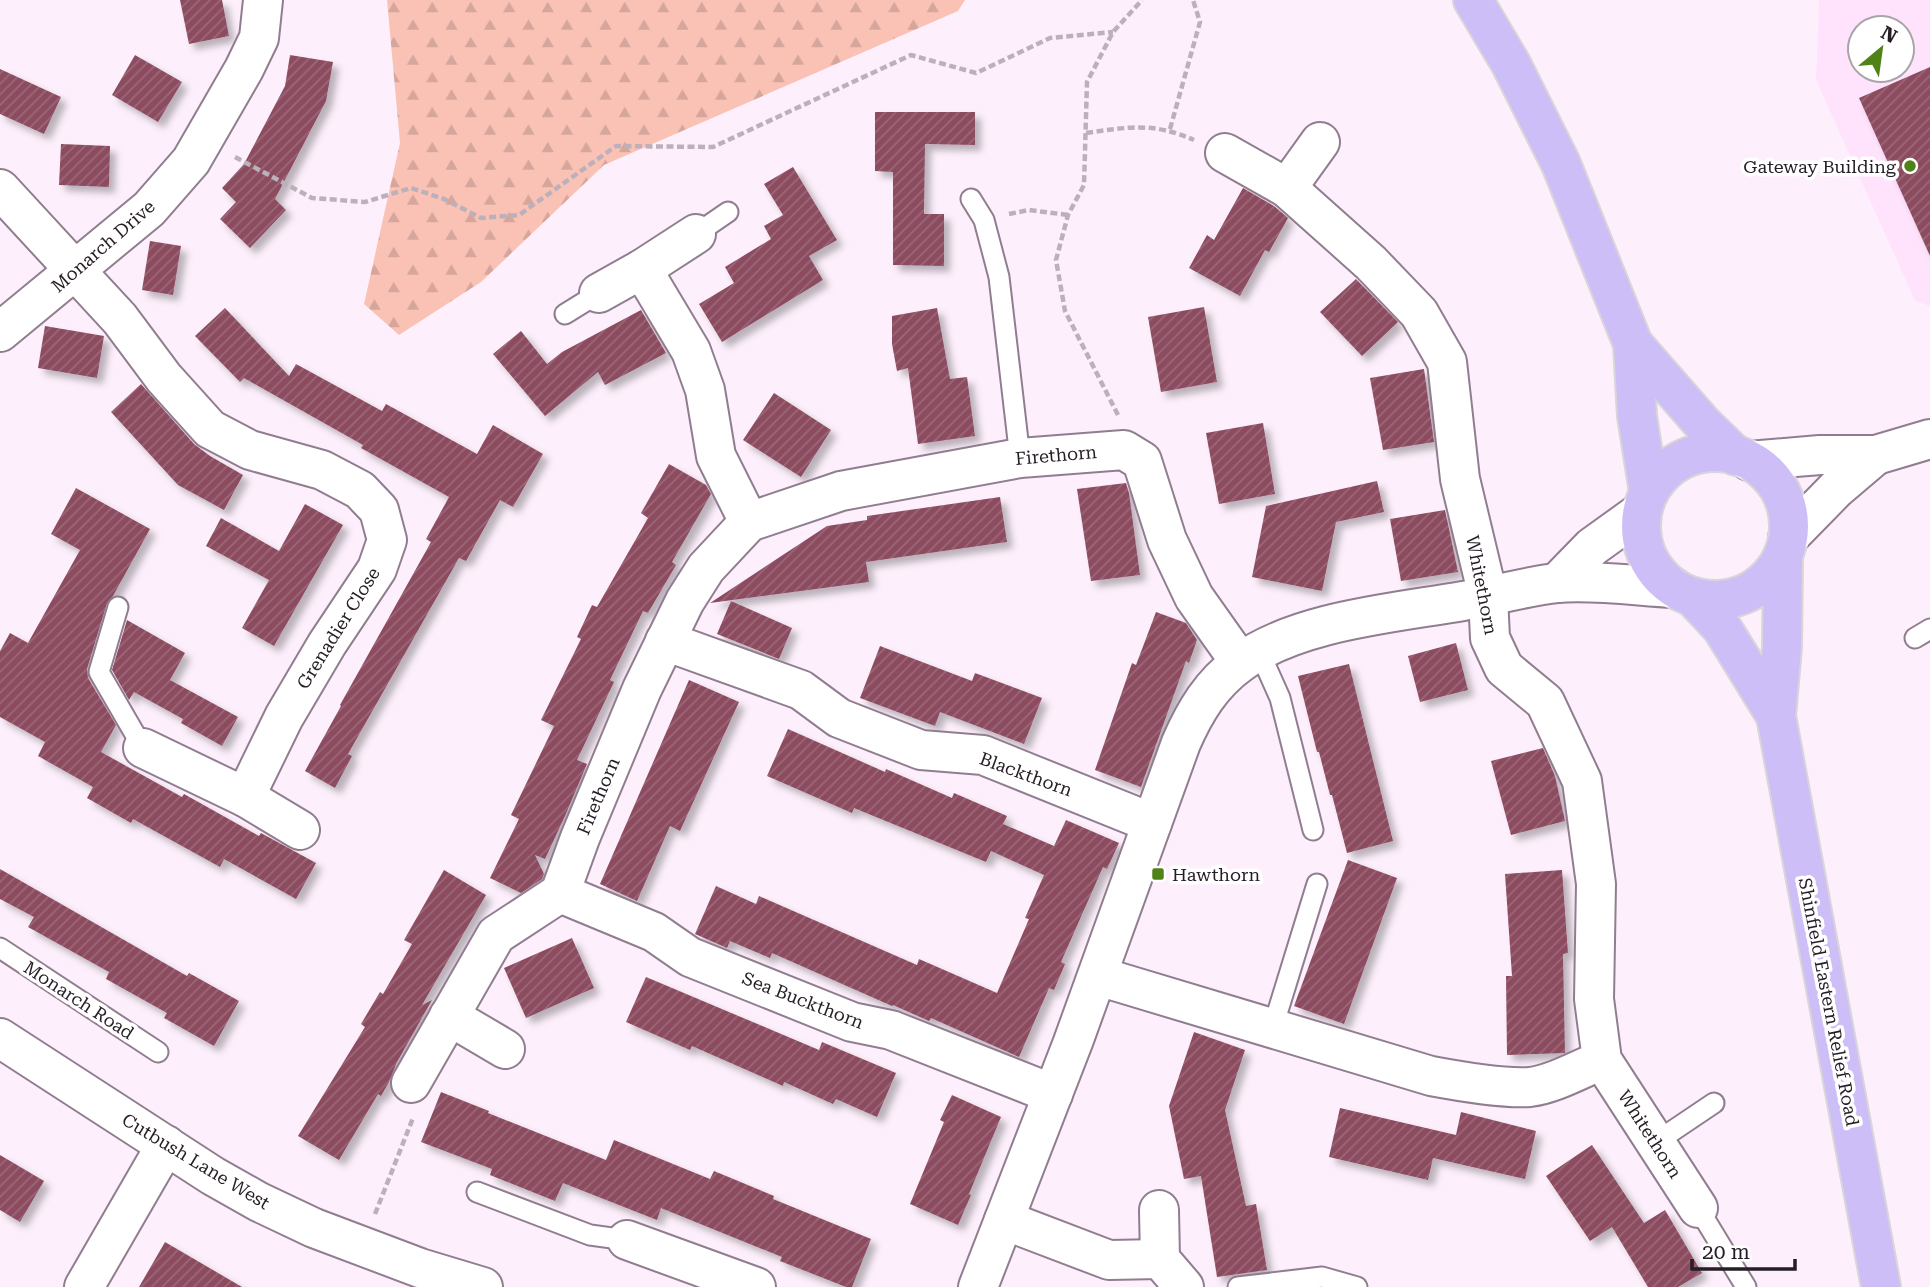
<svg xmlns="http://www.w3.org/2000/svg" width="1930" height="1287" font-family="'Roboto Serif',serif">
<defs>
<pattern id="forest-firs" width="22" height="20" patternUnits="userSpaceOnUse" patternTransform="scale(1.75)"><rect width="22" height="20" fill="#fac2b5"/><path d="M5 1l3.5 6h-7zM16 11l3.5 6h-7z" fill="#d6a69c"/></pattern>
<pattern id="building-hatch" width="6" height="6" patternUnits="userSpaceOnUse" patternTransform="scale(1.75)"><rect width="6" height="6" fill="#8d4c60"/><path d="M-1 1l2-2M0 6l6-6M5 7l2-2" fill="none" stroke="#996878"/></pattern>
<filter id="shadow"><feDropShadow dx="6" dy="6" stdDeviation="3.5" flood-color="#0004"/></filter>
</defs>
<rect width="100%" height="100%" fill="#fdf0fc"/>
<path fill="#ffe3fd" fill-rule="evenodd" d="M 1818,0 L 1930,0 L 1930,306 L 1915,301 L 1816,80 L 1819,4 ZM 1860,28 L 1902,28 L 1902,70 L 1860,70 Z"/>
<polygon fill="url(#forest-firs)" points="387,0 965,0 958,11 604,165 481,282 399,335 364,304 400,143"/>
<g fill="url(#building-hatch)" filter="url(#shadow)">
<polygon points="180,0 222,0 229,36 189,44"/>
<polygon points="135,55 182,82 158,122 112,95"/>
<polygon points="290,55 333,62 326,101 275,199 286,210 250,248 220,219 236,202 222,188 244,164 285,86"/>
<polygon points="1930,67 1930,256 1859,98"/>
<polygon points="0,69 61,97 44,134 0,114"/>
<polygon points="875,112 975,112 975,145 925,144 924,214 944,214 944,266 893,265 893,172 875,171"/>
<polygon points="61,144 110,146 109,187 59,185"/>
<polygon points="793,167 837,240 809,256 823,280 722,342 699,304 734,283 725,267 771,239 764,226 783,215 764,184"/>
<polygon points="1243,188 1274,206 1288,218 1269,252 1265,250 1240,296 1189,268 1207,235 1214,240"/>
<polygon points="150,241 181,246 173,295 142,290"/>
<polygon points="1356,279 1398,322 1362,356 1320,312"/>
<polygon points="1204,307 1217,382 1161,392 1148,317"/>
<polygon points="225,308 289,376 296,364 382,411 386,404 477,454 493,425 543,454 513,507 500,500 466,561 459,558 348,754 352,756 335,788 305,771 341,706 340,705 431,542 426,539 449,497 361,448 363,445 244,378 240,382 195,336"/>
<polygon points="937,308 950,379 967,377 975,436 918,444 908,368 897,371 892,344 892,316"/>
<polygon points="641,310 666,353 605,385 598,372 545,416 493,354 521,331 547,364 562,352"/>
<polygon points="45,326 104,336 97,378 38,368"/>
<polygon points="1424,369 1434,442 1383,450 1370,378"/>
<polygon points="141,384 194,444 210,456 243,475 224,510 178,485 111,412"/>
<polygon points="774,393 831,430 801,477 743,440"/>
<polygon points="1263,423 1275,494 1219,504 1206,433"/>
<polygon points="669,464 706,485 711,494 672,562 676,565 648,613 643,611 610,680 614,682 577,760 587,764 565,816 545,859 535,855 544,874 542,879 521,893 490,878 519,819 511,815 554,726 541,720 581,639 577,637 592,605 597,607 648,518 641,513"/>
<polygon points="1377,481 1384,512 1336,522 1322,591 1252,577 1266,506"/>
<polygon points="1126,483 1129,493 1140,575 1091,581 1077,489"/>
<polygon points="76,488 150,529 113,596 107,603 87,669 88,678 116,725 101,752 182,797 184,794 259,836 261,833 316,863 296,899 224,859 220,867 133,819 131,823 87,798 93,787 38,756 45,742 0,717 0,651 10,633 28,643 80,550 51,534"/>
<polygon points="1000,497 1007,542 866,562 869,582 710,603 827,526 867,520 867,516"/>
<polygon points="305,504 343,525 274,646 242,628 269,580 206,546 221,518 279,551"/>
<polygon points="1445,510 1458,572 1401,581 1390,519"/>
<polygon points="731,601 792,628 779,659 717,634"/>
<polygon points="1156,612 1186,623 1197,640 1189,663 1186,661 1141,787 1095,770 1132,663 1136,665"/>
<polygon points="127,620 185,653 170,680 238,717 222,746 181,723 183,719 134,692 129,700 112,670"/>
<polygon points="1456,643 1468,690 1420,702 1408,656"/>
<polygon points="880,646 972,681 975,673 1042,698 1024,744 940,712 935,726 860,698"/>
<polygon points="1349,664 1393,841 1347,853 1332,795 1330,795 1319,752 1317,752 1298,676"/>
<polygon points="689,680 739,702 680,831 670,826 637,901 600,884"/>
<polygon points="788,729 885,772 886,769 952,798 954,793 1007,816 1003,824 1054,846 1066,820 1119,843 1107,869 1103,867 1061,962 1065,964 1054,990 1049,988 1019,1057 931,1018 929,1021 893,1005 892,1006 772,953 770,958 730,941 727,948 695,934 716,886 756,904 759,896 917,965 919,959 997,993 1029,919 1025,918 1044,875 991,851 986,862 854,808 852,813 767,776"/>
<polygon points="1543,748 1555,776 1565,821 1511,835 1491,761"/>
<polygon points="1348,860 1397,878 1344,1024 1294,1006"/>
<polygon points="0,869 187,976 189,973 239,1001 214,1046 164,1018 167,1013 106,979 109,972 28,927 34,917 0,899"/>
<polygon points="444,870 486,895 422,1005 432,1000 397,1062 389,1082 381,1096 378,1094 339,1160 298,1136 365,1027 361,1024 380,992 383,994 412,944 404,940"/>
<polygon points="1562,870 1568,953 1563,954 1565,1053 1507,1055 1506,976 1512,976 1505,874"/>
<polygon points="572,938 594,988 526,1018 504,968"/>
<polygon points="646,977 819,1050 822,1042 896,1073 877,1117 836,1099 833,1104 784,1082 783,1086 692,1046 690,1050 626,1022"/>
<polygon points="1194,1032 1245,1050 1225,1110 1246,1206 1256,1204 1267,1270 1217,1277 1201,1176 1184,1179 1169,1106"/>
<polygon points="441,1092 489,1111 488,1113 606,1160 614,1140 710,1179 714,1171 774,1196 773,1199 871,1239 852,1287 846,1287 780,1261 782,1257 661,1208 657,1220 563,1183 555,1201 490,1175 492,1169 421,1142"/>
<polygon points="952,1095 1001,1117 969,1194 971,1195 958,1225 910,1204 944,1122 940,1120"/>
<polygon points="1340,1108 1456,1135 1461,1112 1536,1131 1525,1179 1433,1158 1428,1180 1329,1157"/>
<polygon points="1592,1145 1644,1223 1665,1210 1702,1273 1678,1287 1648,1287 1612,1227 1590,1241 1546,1176"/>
<polygon points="0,1155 44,1181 20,1222 0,1210"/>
<polygon points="165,1242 242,1287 139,1287"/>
</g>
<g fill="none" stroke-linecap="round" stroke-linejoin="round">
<g stroke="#917d90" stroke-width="23">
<g id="service">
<polyline points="971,199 984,220 999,277 1020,458"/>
<polyline points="696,234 728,212"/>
<polyline points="565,314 599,293"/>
<polyline points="118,607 99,672 143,748"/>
<polyline points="1915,638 1930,629"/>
<polyline points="1259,651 1280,698 1313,830"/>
<polyline points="0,948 158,1052"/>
<polyline points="1272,1030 1317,884"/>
<polyline points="1656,1142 1714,1103"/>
<polyline points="477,1192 590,1235 627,1240"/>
<polyline points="1698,1208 1746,1287"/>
<polyline points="1238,1287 1322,1277 1357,1287"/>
</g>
</g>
<g stroke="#917d90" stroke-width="42">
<g id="minor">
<polyline points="1225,153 1287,188 1371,263 1419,313 1447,362 1460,479 1488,596 1490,638 1504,668 1545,702 1582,781 1596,884 1594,999 1602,1060 1698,1208"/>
<polyline points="1287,188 1320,142"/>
<polyline points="0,189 120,319 164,378 210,429 250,450 322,470 360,490 379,510 387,540 377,569 327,644 284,717 245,797 143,748"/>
<polyline points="642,269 691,351 705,390 716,456 749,522"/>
<polyline points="599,293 642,269 696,234"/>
<polyline points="0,332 149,209 191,161 244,69 259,38 263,0"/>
<polyline points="1749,461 1820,455 1876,455 1930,439"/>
<polyline points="1788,538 1836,489 1876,455"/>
<polyline points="1557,583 1592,547 1642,511"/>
<polyline points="665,641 801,690 839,718 921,750 983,755 1152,823"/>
<polyline points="245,797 300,830"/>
<polyline points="560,893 654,932 690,957 852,1022 891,1030 1053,1094"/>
<path d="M 1098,976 L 1431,1076 C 1458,1081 1502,1089 1530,1087 C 1554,1084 1580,1069 1602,1060"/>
<polyline points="449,1016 505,1049"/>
<polyline points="0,1038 213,1176 259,1202 314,1228 420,1268 483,1287"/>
<polyline points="411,1083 496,935 560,893 580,838 642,689 685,601 706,568 749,522 841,491 1020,458 1124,450 1142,461 1167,540 1194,597 1240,662"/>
<polyline points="1159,1210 1160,1259 1184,1287"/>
<polyline points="1004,1220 1109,1260 1160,1259"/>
<polyline points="627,1240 756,1287"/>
<polyline points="84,1287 166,1145"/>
<path d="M 978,1287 L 1073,1042 L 1181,743 C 1195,711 1211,684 1240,663 C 1296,621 1394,613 1463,601 C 1493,596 1528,586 1557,583 C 1596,580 1636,586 1674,588"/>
</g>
</g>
<g stroke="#d8d6d8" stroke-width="42">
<g id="primary">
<polyline points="1473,0 1511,64 1561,164 1633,344 1637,416 1649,492"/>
<polyline points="1633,344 1703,424 1736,456"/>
<circle cx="1715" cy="526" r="74"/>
<polyline points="1783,556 1782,647 1776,716 1881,1287"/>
<polyline points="1693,597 1722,628 1776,716"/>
</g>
</g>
<g stroke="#bcb1bb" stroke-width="4.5" stroke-dasharray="7 3.5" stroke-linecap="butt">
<polyline points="1170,129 1200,22 1193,0"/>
<path d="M 1086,133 C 1129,127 1153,122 1194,140"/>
<polyline points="235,157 312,198 365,202 411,188 444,199 481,218 519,215 616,146 713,147 911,55 976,73 1050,38 1113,32"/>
<polyline points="1009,214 1029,210 1068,215"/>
<polyline points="1118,415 1065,311 1056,260 1068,215 1084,185 1087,82 1113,32 1142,0"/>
<polyline points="375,1214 413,1118"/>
</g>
<use href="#service" stroke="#fff" stroke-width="19"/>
<use href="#minor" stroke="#fff" stroke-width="38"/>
<use href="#primary" stroke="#cdbef7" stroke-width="38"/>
</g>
<g fill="#4f8217" stroke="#fff" stroke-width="2.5">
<circle cx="1910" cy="166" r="7"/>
<rect x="1151" y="867" width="14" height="14" rx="3.5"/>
</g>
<g text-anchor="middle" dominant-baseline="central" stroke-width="7" stroke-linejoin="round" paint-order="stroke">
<g font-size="18" fill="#251e25" stroke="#fff" text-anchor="end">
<text x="1896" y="166">Gateway Building</text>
<text x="1172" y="874" text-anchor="start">Hawthorn</text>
</g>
<g font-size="18" fill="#251e25" stroke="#fff">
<text transform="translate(103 246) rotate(-41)">Monarch Drive</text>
<text transform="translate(1056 455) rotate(-5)">Firethorn</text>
<text transform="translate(1482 585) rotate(79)">Whitethorn</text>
<text transform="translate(338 628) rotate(-58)">Grenadier Close</text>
<text transform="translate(1026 774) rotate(20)">Blackthorn</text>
<text transform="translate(598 796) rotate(-67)">Firethorn</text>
<text transform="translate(79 1000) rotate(33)">Monarch Road</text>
<text transform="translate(803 1000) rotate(21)">Sea Buckthorn</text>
<text transform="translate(1829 1002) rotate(79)">Shinfield Eastern Relief Road</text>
<text transform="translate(1650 1134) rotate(57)">Whitethorn</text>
<text transform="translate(196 1161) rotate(31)">Cutbush Lane West</text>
</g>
</g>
<g transform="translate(1881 49) rotate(29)"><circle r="33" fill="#ffffff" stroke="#a8a5a8" stroke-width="2"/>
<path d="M0-5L12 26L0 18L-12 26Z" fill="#4f8217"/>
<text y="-10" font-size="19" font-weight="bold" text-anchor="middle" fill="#251e25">N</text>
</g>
<path d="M1692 1259v10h103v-10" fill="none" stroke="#251e25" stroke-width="3.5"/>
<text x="1702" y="1259" font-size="21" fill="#251e25" stroke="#ffffff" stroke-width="5" paint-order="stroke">20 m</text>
</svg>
